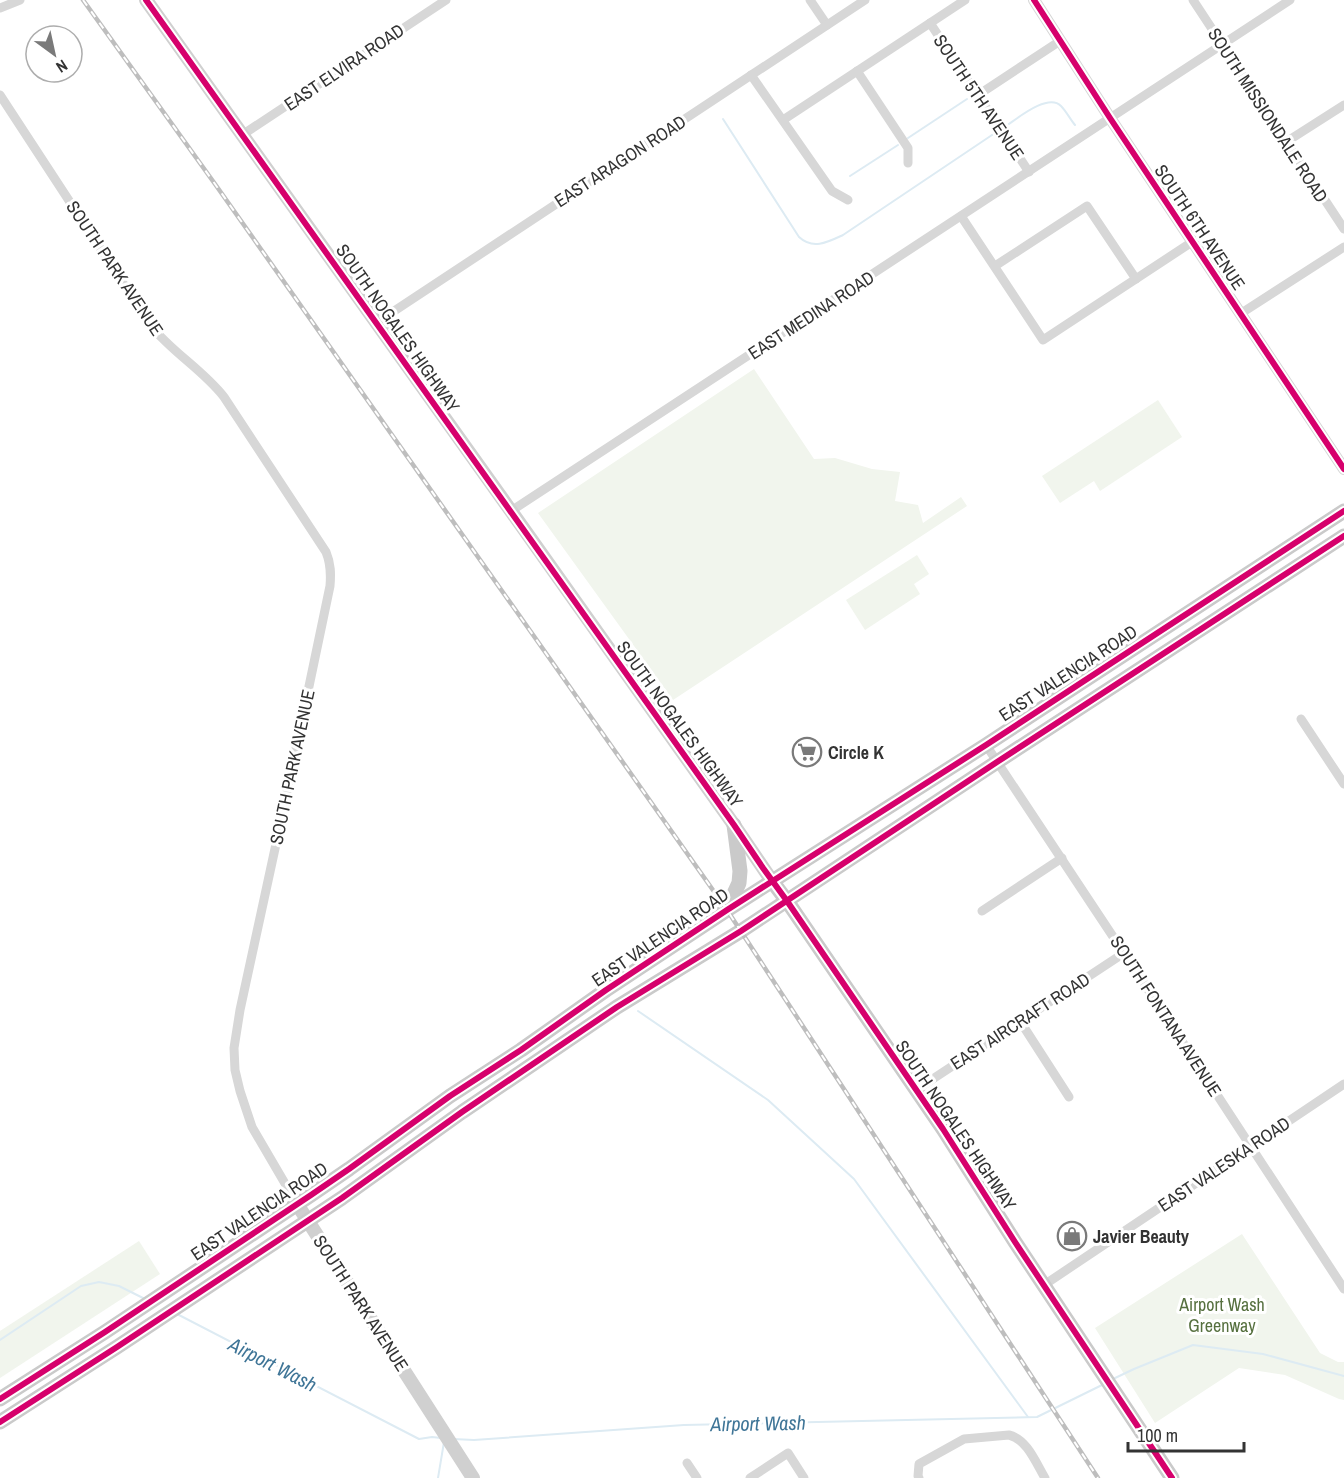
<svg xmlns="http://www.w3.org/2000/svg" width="1344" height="1478" font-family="'Archivo Narrow',sans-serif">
<rect width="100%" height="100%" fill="#fff"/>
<g fill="#f1f5ed">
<polygon points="754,369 814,459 835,458 872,469 900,472 895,501 918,505 923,523 961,497 967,506 673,700 538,513"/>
<polygon points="1158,400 1182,437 1100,491 1094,481 1060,503 1042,476"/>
<polygon points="917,555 929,574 914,584 920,594 865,630 846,600"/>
<polygon points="1242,1234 1320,1353 1338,1362 1344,1362 1344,1400 1339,1399 1285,1375 1239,1368 1155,1423 1095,1328"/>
<polygon points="139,1241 160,1274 0,1378 0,1331"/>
</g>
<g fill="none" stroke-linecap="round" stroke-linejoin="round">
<g stroke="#ddebf3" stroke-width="2">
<path d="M 723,119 L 799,237 C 813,250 828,242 843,235 L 995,133"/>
<path d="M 1006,126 C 1018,118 1048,93 1061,106 C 1066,111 1070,119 1075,125"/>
<polyline points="908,138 967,99"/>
<polyline points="850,176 898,145"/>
<polyline points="638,1011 768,1100 854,1179 1028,1417"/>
<polyline points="177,1314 419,1439 432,1437 441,1438"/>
<polyline points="0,1340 81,1286 99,1282 119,1286 145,1299"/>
<polyline points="1113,1379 1134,1369 1193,1345 1263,1354 1344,1376"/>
<polyline points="453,1439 474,1440 684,1425 1037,1417 1102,1385"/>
<polyline points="438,1478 444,1442"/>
</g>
<g stroke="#d7d7d7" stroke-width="9">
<polyline points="810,0 827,25"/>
<polyline points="1193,0 1344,229"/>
<polyline points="0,8 20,0"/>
<polyline points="930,23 1029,172"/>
<polyline points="857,71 908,148 908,163"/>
<polyline points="751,75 832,191 848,200"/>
<path d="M 0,95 L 151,326 C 173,353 203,370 224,397 L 326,552 C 331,564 331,574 330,586 L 276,844 L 240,1010 L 234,1048 L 235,1070 L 240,1091 L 252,1127 L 297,1204"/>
<polyline points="978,95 1060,41"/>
<polyline points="783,120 965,0"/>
<polyline points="242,135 446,0"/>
<polyline points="1286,142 1344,105"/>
<polyline points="961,216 1043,340 1192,242"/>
<polyline points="995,266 1087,206 1136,279"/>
<polyline points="1240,314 1344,247"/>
<polyline points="376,323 865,0"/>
<polyline points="511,511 1290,0"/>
<polyline points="1301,719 1344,784"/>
<polyline points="986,745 1159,1006 1344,1289"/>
<polyline points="982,911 1062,858"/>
<polyline points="1020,1021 1069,1097"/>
<polyline points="916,1090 1124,953"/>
<polyline points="1044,1285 1344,1084"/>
<polyline points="687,1463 697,1478"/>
<polyline points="750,1478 788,1453 804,1478"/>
<path d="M 919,1478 L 918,1476 L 919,1464 L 964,1439 L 1009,1435 C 1027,1439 1036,1463 1045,1478"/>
</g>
<polyline stroke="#d7d7d7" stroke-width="12" points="1034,0 1110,118 1344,469"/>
<g stroke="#d0d0d0" stroke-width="14">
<polyline points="146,0 511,511 734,825 772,881"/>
<polyline points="297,1204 473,1478"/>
</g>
<g stroke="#cacaca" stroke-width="15">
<polyline points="772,881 787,901 943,1129 1015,1242 1172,1478"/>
<polyline points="727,909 739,883 740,871 734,825"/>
<polyline points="0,1399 105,1332 311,1195 349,1169 450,1096 521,1050 606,990 727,910 986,745 1344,511"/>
<polyline points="0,1422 117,1347 342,1198 462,1112 617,1007 741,931 997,762 1344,536"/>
</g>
<g stroke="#bebebe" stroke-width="4.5">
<polyline id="rail" points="83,0 215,184 727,910 1098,1478"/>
</g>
<use href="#rail" stroke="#fff" stroke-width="2" stroke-dasharray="7" stroke-linecap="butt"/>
<g stroke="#fff" stroke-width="10">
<g id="cycleway">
<polyline points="146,0 734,825 763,868 787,901 943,1129 1015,1242 1172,1478"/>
<polyline points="1034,0 1110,118 1344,469"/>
<polyline points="0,1399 105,1332 311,1195 349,1169 450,1096 521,1050 606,990 727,910 986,745 1344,511"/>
<polyline points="0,1422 117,1347 342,1198 462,1112 617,1007 741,931 997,762 1344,536"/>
</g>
</g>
<use href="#cycleway" stroke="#d6006c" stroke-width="6"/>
</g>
<defs>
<g id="supermarket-ring" transform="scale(1.5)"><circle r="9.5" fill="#fff" stroke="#7a7a7a" stroke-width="1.5"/><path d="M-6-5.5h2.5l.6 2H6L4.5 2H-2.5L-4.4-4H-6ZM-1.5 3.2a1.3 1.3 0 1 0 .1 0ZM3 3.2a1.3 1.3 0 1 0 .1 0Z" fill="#7a7a7a"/></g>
<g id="shop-ring" transform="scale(1.5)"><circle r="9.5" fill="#fff" stroke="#7a7a7a" stroke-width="1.5"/><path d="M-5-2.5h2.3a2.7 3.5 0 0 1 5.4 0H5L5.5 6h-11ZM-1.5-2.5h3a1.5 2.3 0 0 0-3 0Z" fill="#7a7a7a"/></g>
</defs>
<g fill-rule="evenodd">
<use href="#supermarket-ring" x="807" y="752"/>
<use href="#shop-ring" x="1072" y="1236"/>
</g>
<g text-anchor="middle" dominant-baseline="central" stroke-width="6" stroke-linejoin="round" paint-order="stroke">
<g font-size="18" fill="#333" stroke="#fff">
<text transform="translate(344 67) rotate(-34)">EAST ELVIRA ROAD</text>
<text transform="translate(979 97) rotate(56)">SOUTH 5TH AVENUE</text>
<text transform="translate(1268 115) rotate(57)">SOUTH MISSIONDALE ROAD</text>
<text transform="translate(620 161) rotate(-33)">EAST ARAGON ROAD</text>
<text transform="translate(1200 227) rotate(56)">SOUTH 6TH AVENUE</text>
<text transform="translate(115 268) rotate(56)">SOUTH PARK AVENUE</text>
<text transform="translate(811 315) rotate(-33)">EAST MEDINA ROAD</text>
<text transform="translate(398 328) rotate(55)">SOUTH NOGALES HIGHWAY</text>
<text transform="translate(1068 673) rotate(-33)">EAST VALENCIA ROAD</text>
<text transform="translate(680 724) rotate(54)">SOUTH NOGALES HIGHWAY</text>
<text transform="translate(292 767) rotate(-78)">SOUTH PARK AVENUE</text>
<text transform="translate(660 937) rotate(-34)">EAST VALENCIA ROAD</text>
<text transform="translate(1166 1016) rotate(57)">SOUTH FONTANA AVENUE</text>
<text transform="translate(1020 1021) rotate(-33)">EAST AIRCRAFT ROAD</text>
<text transform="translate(956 1125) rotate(56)">SOUTH NOGALES HIGHWAY</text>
<text transform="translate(1224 1164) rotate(-34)">EAST VALESKA ROAD</text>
<text transform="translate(259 1211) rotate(-34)">EAST VALENCIA ROAD</text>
<text transform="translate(361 1303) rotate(57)">SOUTH PARK AVENUE</text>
</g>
<g font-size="18" font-weight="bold" fill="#333" stroke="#fff" text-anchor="start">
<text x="828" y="752">Circle K</text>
<text x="1093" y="1236">Javier Beauty</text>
</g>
<g font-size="18" fill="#56703f" stroke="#fff">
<text x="1222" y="1304">Airport Wash<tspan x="1222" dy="21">Greenway</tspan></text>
</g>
<g font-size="20" font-style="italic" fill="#3f7597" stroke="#fff">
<text transform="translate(273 1364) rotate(27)">Airport Wash</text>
<text transform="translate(758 1423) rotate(-1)">Airport Wash</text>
</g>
</g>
<g transform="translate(54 54) rotate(147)"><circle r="28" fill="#ffffff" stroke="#adadad" stroke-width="1.5"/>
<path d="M0-4.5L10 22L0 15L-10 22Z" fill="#7a7a7a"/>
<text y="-9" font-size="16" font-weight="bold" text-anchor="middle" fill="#333333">N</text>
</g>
<path d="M1128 1442v9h116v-9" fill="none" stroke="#333333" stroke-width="3"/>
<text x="1137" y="1442" font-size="18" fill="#333333" stroke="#ffffff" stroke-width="4.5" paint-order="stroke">100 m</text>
</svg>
